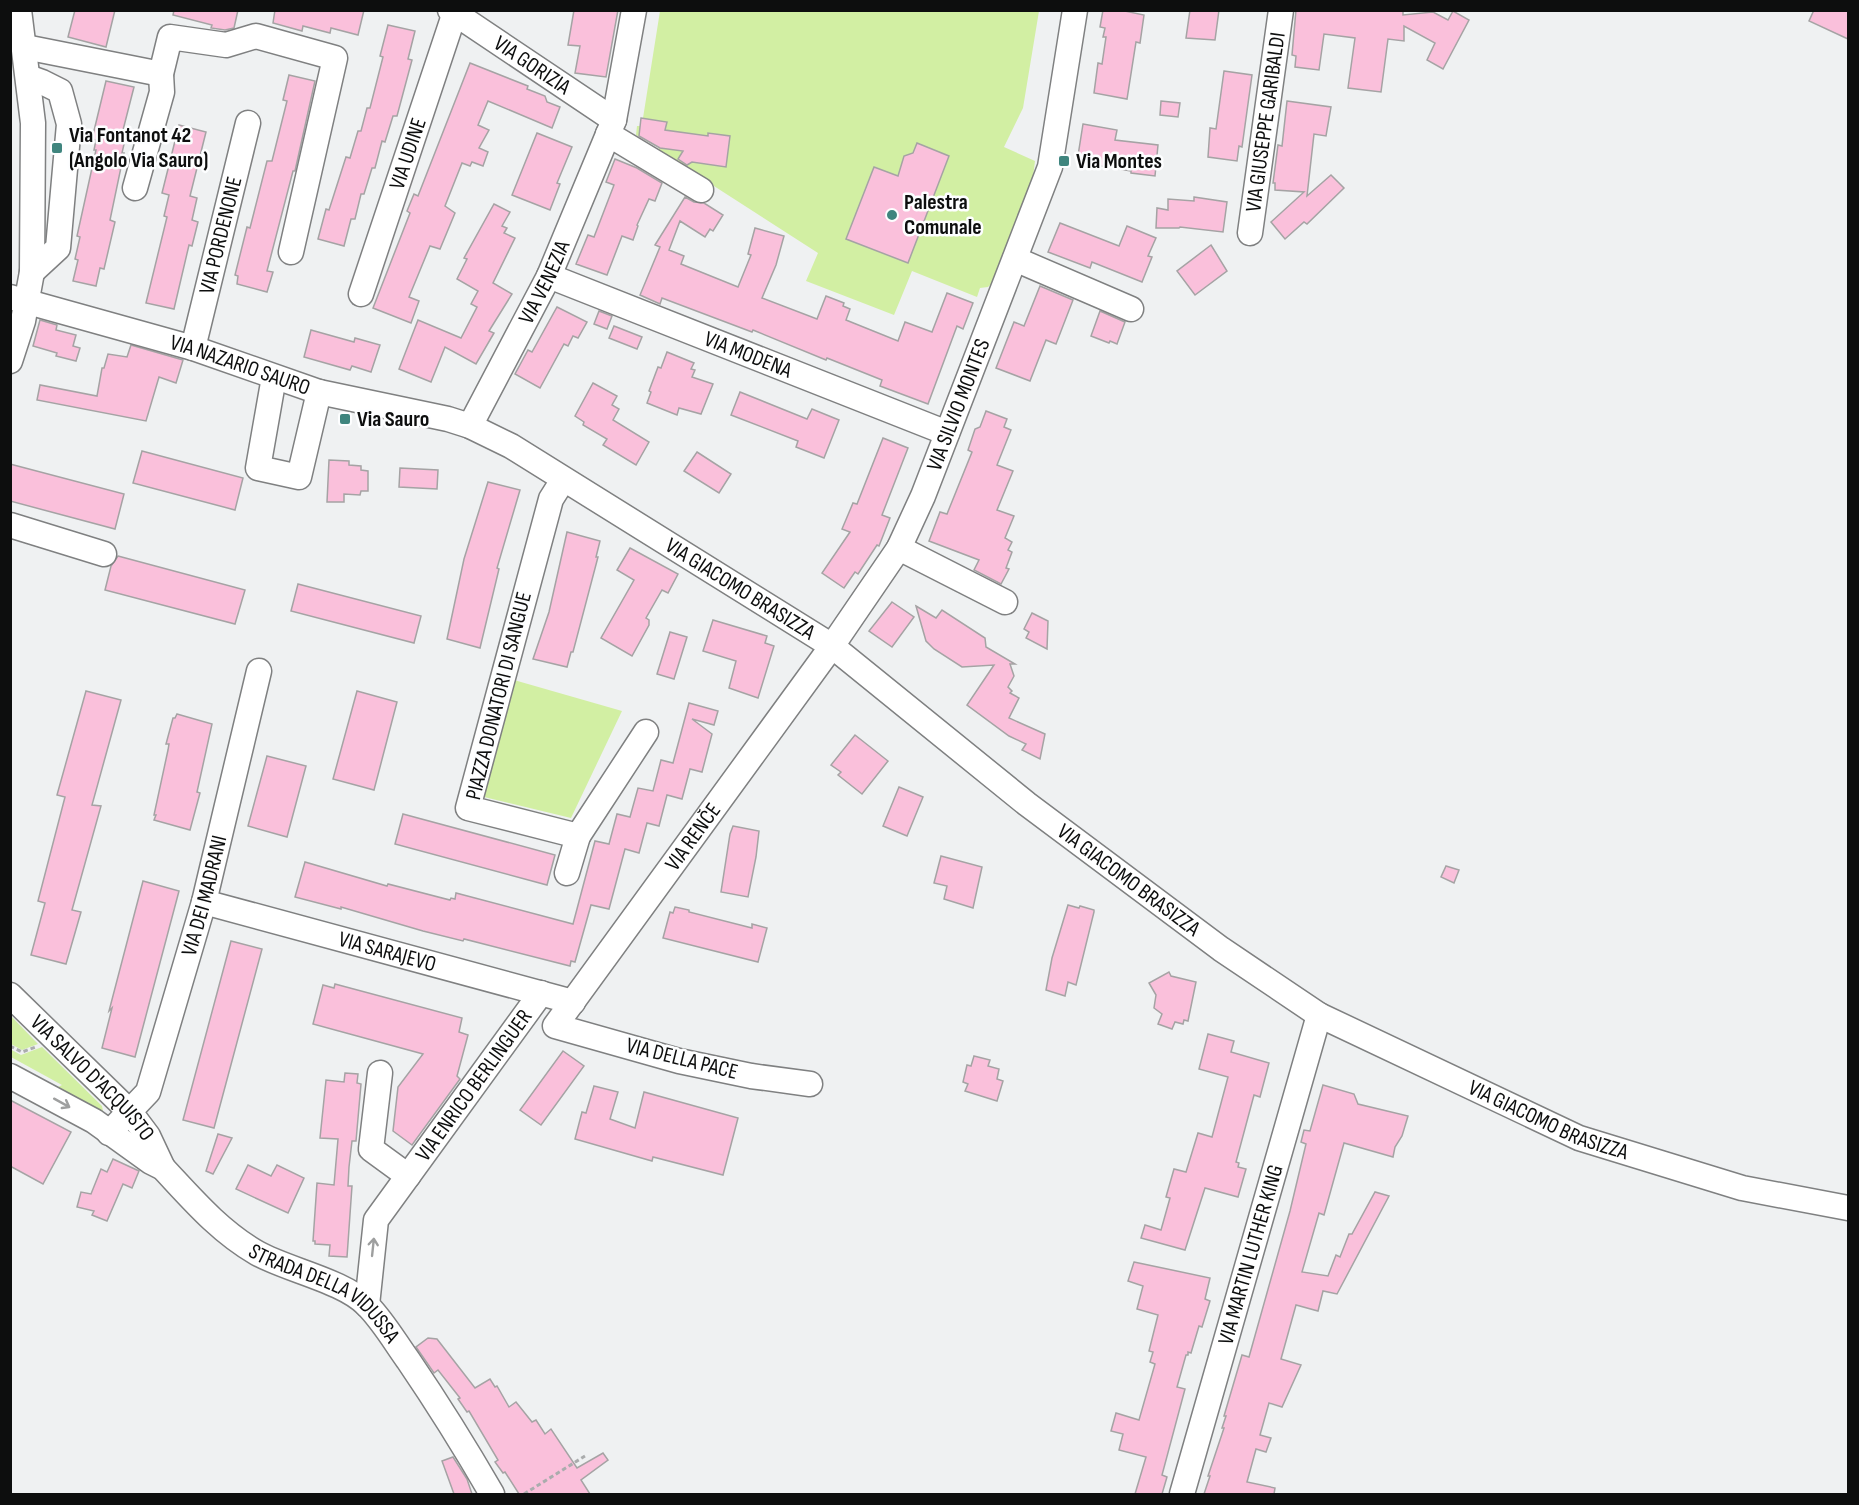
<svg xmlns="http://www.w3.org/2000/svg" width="1859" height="1505" font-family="'Sofia Sans Condensed',sans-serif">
<rect width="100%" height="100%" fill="#eff1f2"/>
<g fill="#d2efa3">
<polygon points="660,11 1039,11 1023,108 1004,147 1035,161 1033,177 992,283 988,287 980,288 977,297 912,271 894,315 806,281 818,253 658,150 659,148 636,135 637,126 640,126 643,118"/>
<polygon points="514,680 622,711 571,818 484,797"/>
<polygon points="10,1016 11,1016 38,1044 22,1050 11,1044"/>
<polygon points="42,1047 102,1106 103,1111 101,1113 54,1089 62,1085 11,1057 10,1049 21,1055"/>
</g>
<g fill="#fac0db" stroke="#a5a3a4" stroke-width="1.5">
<polygon points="75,10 115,10 106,47 68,37"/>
<polygon points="174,10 238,10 234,28 225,30 211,28 212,25 173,15"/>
<polygon points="275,10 364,10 358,35 331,28 330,33 303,26 302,31 273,23"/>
<polygon points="574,10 618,10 606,77 575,73 580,46 568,45"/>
<polygon points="1103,10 1120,10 1144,15 1140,43 1136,42 1127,99 1094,93 1098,63 1102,64 1106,37 1103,37 1105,28 1100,27"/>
<polygon points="1190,10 1219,10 1215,40 1186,38"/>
<polygon points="1296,10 1403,10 1403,15 1433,12 1448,20 1453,11 1469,20 1443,69 1427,60 1435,43 1404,26 1404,41 1388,39 1381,92 1348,88 1355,38 1324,34 1319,70 1295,67 1296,56 1292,55"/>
<polygon points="1814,10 1848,10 1848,39 1809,21"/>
<polygon points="388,25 415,31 408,59 412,60 397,116 393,116 385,142 382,141 375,168 372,168 364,194 361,194 355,219 351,219 344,246 318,239 326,209 329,210 346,157 350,158 358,131 361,131 367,108 370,108 383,57 380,56"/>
<polygon points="470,63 528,86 527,89 545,96 547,102 560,107 552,128 488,101 478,125 489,130 479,148 488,152 483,166 472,162 470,166 462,163 445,206 455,213 440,249 430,246 409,297 419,301 411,323 373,308 410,213 407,211 414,194 418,196"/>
<polygon points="1224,71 1252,75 1242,147 1239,146 1237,161 1208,157 1210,128 1216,129"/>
<polygon points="289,75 315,81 295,171 293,171 267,271 273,272 267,292 237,284 238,276 235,275 247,227 250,228 267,161 272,161 287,101 283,100"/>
<polygon points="106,81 134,87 123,130 127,131 122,153 124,153 110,220 115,222 104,269 100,268 96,286 73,281 78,260 75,259 80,237 77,236 96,150 94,150 96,140 92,139"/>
<polygon points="1161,101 1180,103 1178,117 1160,115"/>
<polygon points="1287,101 1331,107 1326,136 1314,134 1307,196 1331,175 1344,188 1307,224 1304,222 1285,239 1271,222 1304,192 1275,190 1275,183 1273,183 1278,145 1282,146"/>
<polygon points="641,118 667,122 665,130 708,136 708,133 730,136 726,167 692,162 687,165 678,159 683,151 660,148 639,136"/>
<polygon points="1083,124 1117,130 1115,140 1158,145 1155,176 1131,173 1131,171 1077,162"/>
<polygon points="179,125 206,132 190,196 197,198 192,220 198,222 192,246 189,245 174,309 146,303 167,217 164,216 169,195 162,193"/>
<polygon points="537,133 572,147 557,183 560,184 550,210 512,195"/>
<polygon points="917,143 949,156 908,263 846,239 874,167 898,176 904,156 913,153"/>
<polygon points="615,159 637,168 662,183 655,201 649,199 637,225 638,226 633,240 622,236 607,275 576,264 588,235 594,237 614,185 606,182"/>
<polygon points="685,197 694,202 704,203 723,215 713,231 710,229 705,237 680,221 669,250 684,256 681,264 738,287 751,255 748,254 755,228 784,236 776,265 762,298 817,319 826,296 844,303 843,306 850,309 846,320 898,341 905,322 932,332 947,293 973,303 963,329 957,326 928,404 880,386 882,380 827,358 826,360 753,330 752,332 662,298 660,304 640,295 660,247 655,245"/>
<polygon points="1194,197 1227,202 1223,232 1180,227 1179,228 1156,228 1157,208 1168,210 1168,199 1194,201"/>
<polygon points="494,204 510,212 502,226 507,228 504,233 515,238 493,283 512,294 489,331 494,333 476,364 445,347 431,382 399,369 418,320 461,338 477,307 471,304 478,291 457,279 467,259 464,258"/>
<polygon points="1060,223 1119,246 1127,226 1156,238 1148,256 1152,257 1142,282 1092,262 1090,268 1048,252"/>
<polygon points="1211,245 1227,271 1195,295 1177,271"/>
<polygon points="1040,286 1073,300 1056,344 1046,340 1030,381 996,368 1014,322 1024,326"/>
<polygon points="557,307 587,322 578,338 573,336 568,346 564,344 540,388 515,374 528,350 532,352"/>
<polygon points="599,311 612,316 607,329 594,324"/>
<polygon points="1100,311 1125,322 1117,344 1110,341 1109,343 1091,336"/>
<polygon points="40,320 57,325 56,330 76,335 73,346 80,348 76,361 56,356 57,353 33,346"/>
<polygon points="614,326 642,337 637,349 609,338"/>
<polygon points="311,330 354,342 355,338 380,345 371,372 352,366 350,370 304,357"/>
<polygon points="131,345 183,360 176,383 159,377 146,421 37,400 40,385 97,396 102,368 104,368 108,354 127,357"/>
<polygon points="667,352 694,363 691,369 695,370 692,377 713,384 701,414 679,408 677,415 647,403 651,392 649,391 658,367 661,368"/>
<polygon points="593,383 617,396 612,405 619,409 613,420 649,442 636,465 603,445 607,439 583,425 584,422 575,416"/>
<polygon points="740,392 807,419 812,409 839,420 824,458 796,447 798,441 731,415"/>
<polygon points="986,411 1007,419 1004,427 1011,430 997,465 1013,471 997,510 1014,516 1005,538 1012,542 1008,550 1012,552 1006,568 1009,569 1001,584 974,570 979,560 929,541 940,512 947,514 972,452 968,450 975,429 980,427"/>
<polygon points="883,438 908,448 882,515 890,518 879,546 877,545 858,574 855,572 844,588 822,573 850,532 842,529 853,503 857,504"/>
<polygon points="142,451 243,478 235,510 133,483"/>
<polygon points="697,452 731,474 719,493 684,471"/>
<polygon points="329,460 349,461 349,465 361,466 361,470 368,471 368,491 361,491 360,495 344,494 344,502 327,502"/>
<polygon points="10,464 124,494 115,529 10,501"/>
<polygon points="400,468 438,470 437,489 399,487"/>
<polygon points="488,482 520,490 497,568 499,569 480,648 447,639 464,559"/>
<polygon points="567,532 600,541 596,557 598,557 573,652 571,652 567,667 533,659 549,612"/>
<polygon points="630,548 678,574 668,593 662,590 646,618 649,620 649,625 632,656 601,638 634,580 617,570"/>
<polygon points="118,556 245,590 235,624 105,590 111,566"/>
<polygon points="298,584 421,616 414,643 291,611"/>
<polygon points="892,602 914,617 892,647 869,631"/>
<polygon points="916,606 936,618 942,610 985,638 986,647 1015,664 1010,664 1014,676 1008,687 1012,691 1010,693 1019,698 1009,718 1045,734 1040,759 1022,750 1026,744 1009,736 967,705 994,665 962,667 934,649 926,641"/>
<polygon points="1032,613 1048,621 1047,649 1026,638 1029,632 1024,629"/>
<polygon points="713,620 767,636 765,643 774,646 758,698 729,688 736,661 703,651"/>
<polygon points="670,632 687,637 674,679 657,674"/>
<polygon points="86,691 121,700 92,805 101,806 72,910 81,912 66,964 31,955 45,903 38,901 65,797 57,795"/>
<polygon points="357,691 397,702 374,790 333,779"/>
<polygon points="689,703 718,711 714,725 692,719 712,734 702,772 690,769 682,799 667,795 659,826 647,823 639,853 625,849 609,909 591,905 575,962 571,961 570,966 464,939 463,941 423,931 341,907 341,909 295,897 305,862 387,886 388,884 450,900 451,898 455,899 456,893 573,924 595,841 609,844 617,814 630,817 638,788 653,791 661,760 673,763"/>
<polygon points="177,714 212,724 197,792 200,793 190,830 154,820 156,815 154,815 168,750 169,744 166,744 173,718 175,718"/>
<polygon points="855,735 888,761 862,794 838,775 841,772 831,765"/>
<polygon points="267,756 306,766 287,837 248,826"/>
<polygon points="899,787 923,797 907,836 883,826"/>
<polygon points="403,814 555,855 547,885 395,844"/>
<polygon points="733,826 759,831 756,857 748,897 721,892 730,834"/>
<polygon points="941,856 982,867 973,908 944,899 947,886 934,883"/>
<polygon points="1446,866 1459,870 1454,883 1441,877"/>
<polygon points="143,881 179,891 135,1057 102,1048 112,1008 109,1011"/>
<polygon points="1068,905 1079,908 1080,906 1094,910 1094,912 1076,985 1068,982 1065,996 1046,990 1052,958"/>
<polygon points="675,907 689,910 689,912 752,928 752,924 767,928 758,962 663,938 670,912 673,913"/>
<polygon points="231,941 262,949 214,1128 183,1120"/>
<polygon points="1169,972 1171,976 1196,982 1188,1021 1184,1020 1183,1024 1175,1022 1172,1029 1158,1024 1162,1014 1154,1008 1156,995 1149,983"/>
<polygon points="335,984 462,1018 459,1032 468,1035 457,1076 460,1079 412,1145 393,1131 398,1087 423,1054 313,1024 323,985 334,988"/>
<polygon points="1208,1034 1234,1041 1231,1052 1269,1063 1260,1097 1254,1095 1236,1162 1239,1163 1238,1167 1246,1169 1238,1197 1205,1188 1185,1250 1141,1238 1145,1225 1161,1230 1170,1198 1166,1197 1174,1169 1186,1172 1198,1133 1212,1137 1228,1077 1199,1069"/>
<polygon points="563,1051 584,1066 541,1125 520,1110"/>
<polygon points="974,1056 990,1060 988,1066 999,1069 997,1079 1003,1081 997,1101 965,1091 968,1084 963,1082 967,1065 971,1066"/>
<polygon points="345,1073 358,1074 357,1083 361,1084 356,1141 352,1141 349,1167 348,1186 352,1186 347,1257 329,1256 330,1245 315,1244 315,1241 313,1241 317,1183 334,1185 338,1139 320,1138 326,1080 344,1082"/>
<polygon points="1323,1085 1354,1094 1358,1104 1408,1116 1402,1136 1395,1147 1393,1157 1344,1143 1324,1215 1319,1213 1302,1272 1328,1276 1336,1255 1340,1257 1349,1234 1352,1234 1375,1192 1389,1196 1337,1294 1323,1291 1318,1311 1296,1305 1281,1359 1301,1365 1282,1407 1269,1403 1260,1435 1271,1438 1266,1452 1256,1449 1247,1482 1275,1488 1274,1494 1204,1494 1210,1476 1208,1476 1224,1428 1222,1428 1226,1416 1224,1416 1242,1355 1249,1357 1290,1211 1306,1144 1301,1142 1304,1130 1310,1131"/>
<polygon points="594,1086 618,1092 610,1119 635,1128 644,1092 738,1118 723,1175 653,1157 652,1161 575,1139 582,1112 586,1113"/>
<polygon points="10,1100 71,1132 43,1184 10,1166"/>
<polygon points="218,1134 232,1138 213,1174 206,1171"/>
<polygon points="113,1159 139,1171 132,1188 123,1184 107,1221 92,1215 94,1211 77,1207 81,1192 91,1194 101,1169 107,1172"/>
<polygon points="248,1165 271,1176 277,1165 304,1178 288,1213 236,1189"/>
<polygon points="1134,1262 1210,1278 1205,1299 1210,1301 1202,1327 1199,1326 1191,1353 1188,1352 1188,1355 1186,1355 1177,1387 1185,1389 1162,1475 1167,1477 1162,1494 1135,1494 1146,1457 1119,1450 1123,1434 1111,1431 1116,1413 1139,1420 1155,1364 1150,1362 1153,1352 1149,1351 1158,1315 1137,1309 1143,1286 1128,1281"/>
<polygon points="428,1338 437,1339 475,1388 490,1379 495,1387 497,1386 509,1407 516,1402 532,1422 536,1420 545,1434 551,1429 577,1468 603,1453 608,1460 581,1480 590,1494 519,1494 505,1472 503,1473 495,1462 498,1460 469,1411 467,1412 458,1399 460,1398 438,1370 434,1373 416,1347"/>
<polygon points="453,1457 467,1479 472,1494 454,1494 442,1461"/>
</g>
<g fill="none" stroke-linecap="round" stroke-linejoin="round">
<g stroke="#7f8081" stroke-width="27">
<g id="minor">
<path id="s1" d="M 450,10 L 614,120"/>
<polyline points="25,47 161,74"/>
<polyline points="28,77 42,82 60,91 69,124 58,248 32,272"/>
<polyline points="608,134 701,190"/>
<polyline points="135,188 162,92 161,74 170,37 226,45 256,36 335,58 291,252"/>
<path id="s2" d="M 1250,233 L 1281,10"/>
<polyline points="1015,259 1131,309"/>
<path id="s3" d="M 549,276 L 947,433"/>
<path id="s4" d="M 361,294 L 455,12"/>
<path id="s5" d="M 10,297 L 193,348 L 319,392 L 448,419 L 470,426 L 511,446 L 832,646 L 1027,804 L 1221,949 L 1319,1015 L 1579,1138 L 1742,1188 L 1848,1208"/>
<path id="s6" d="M 193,348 L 248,123"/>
<polyline points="10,361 23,321 32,272 33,123 19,10"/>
<polyline points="274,377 258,468 299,477 319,392"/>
<path id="s7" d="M 470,426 L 549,276 L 614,120 L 634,10"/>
<polyline points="563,480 551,499 468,808 578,836 646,732"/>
<polyline points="10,525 104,554"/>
<polyline points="899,548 1005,602"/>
<polyline points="567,873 578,836"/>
<path id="s8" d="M 204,902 L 573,1002"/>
<path id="s9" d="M 10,995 L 130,1112 L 148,1136 L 163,1168"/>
<polyline points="380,1073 371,1149 408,1176"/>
<path id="s10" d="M 10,1076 L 94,1121 L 151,1162 L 163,1168 C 192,1199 219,1231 257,1253 C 287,1270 344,1281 367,1305 C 383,1321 395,1342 408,1360 C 438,1404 466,1449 492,1494"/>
<path id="s11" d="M 810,1084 L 751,1076 L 679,1061 L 555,1026 L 832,646 L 899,548 L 923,496 L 1050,167 L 1075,10"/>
<path id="s12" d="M 109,1133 L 148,1092 L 204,902 L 259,671"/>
<path id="s13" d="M 367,1305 L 376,1220 L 541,993"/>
<path id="s14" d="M 1182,1494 L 1319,1015"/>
</g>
</g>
<g stroke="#aaacad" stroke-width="3" stroke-dasharray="4.5 3" stroke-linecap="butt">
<polyline points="10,1046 22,1052 36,1047"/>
<polyline points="524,1494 585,1456"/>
</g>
<use href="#minor" stroke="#fff" stroke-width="24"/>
</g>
<defs><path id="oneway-shaft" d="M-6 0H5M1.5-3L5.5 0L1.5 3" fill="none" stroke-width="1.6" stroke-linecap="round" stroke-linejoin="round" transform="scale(1.5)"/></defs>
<g stroke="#9e9f9f">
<use href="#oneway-shaft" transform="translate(62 1103) rotate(29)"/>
<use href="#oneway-shaft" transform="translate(373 1247) rotate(-84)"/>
</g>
<g fill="#3f857e" stroke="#fdfeff" stroke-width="2">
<rect x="51" y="142" width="12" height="12" rx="3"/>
<rect x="1058" y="155" width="12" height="12" rx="3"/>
<circle cx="892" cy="215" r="6"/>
<rect x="339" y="413" width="12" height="12" rx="3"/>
</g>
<g text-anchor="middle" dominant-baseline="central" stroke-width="5" stroke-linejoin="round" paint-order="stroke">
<g font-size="22" fill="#0d0e0e" stroke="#fdfeff">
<text stroke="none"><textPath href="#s1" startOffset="99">VIA GORIZIA</textPath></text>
<text stroke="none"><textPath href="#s2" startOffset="112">VIA GIUSEPPE GARIBALDI</textPath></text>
<text stroke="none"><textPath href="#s4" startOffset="148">VIA UDINE</textPath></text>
<text stroke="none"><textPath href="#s6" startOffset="116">VIA PORDENONE</textPath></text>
<text stroke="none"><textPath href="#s7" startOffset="162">VIA VENEZIA</textPath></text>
<text stroke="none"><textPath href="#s3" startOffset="214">VIA MODENA</textPath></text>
<text stroke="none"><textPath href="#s5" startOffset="240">VIA NAZARIO SAURO</textPath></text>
<text stroke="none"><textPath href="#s11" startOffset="1006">VIA SILVIO MONTES</textPath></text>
<text stroke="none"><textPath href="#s5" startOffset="794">VIA GIACOMO BRASIZZA</textPath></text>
<text transform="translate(499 696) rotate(-76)">PIAZZA DONATORI DI SANGUE</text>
<text stroke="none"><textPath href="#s11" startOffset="496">VIA RENČE</textPath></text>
<text stroke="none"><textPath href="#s5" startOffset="1280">VIA GIACOMO BRASIZZA</textPath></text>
<text stroke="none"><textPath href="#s12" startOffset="261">VIA DEI MADRANI</textPath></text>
<text stroke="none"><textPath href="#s8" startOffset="190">VIA SARAJEVO</textPath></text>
<text transform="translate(682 1059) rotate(14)">VIA DELLA PACE</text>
<text stroke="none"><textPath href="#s9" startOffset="117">VIA SALVO D'ACQUISTO</textPath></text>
<text stroke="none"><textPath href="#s13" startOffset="252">VIA ENRICO BERLINGUER</textPath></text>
<text stroke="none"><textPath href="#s5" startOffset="1766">VIA GIACOMO BRASIZZA</textPath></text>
<text stroke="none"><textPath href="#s14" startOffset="249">VIA MARTIN LUTHER KING</textPath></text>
<text stroke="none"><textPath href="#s10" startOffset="386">STRADA DELLA VIDUSSA</textPath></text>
</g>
<g font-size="22" font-weight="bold" fill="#0d0e0e" stroke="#fdfeff" text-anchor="start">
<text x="69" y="135">Via Fontanot 42<tspan x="69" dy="25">(Angolo Via Sauro)</tspan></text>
<text x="1076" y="161">Via Montes</text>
<text x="904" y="202">Palestra<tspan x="904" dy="25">Comunale</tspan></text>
<text x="357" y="419">Via Sauro</text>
</g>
</g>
<rect width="1859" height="1505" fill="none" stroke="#0d0e0e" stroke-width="24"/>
</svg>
